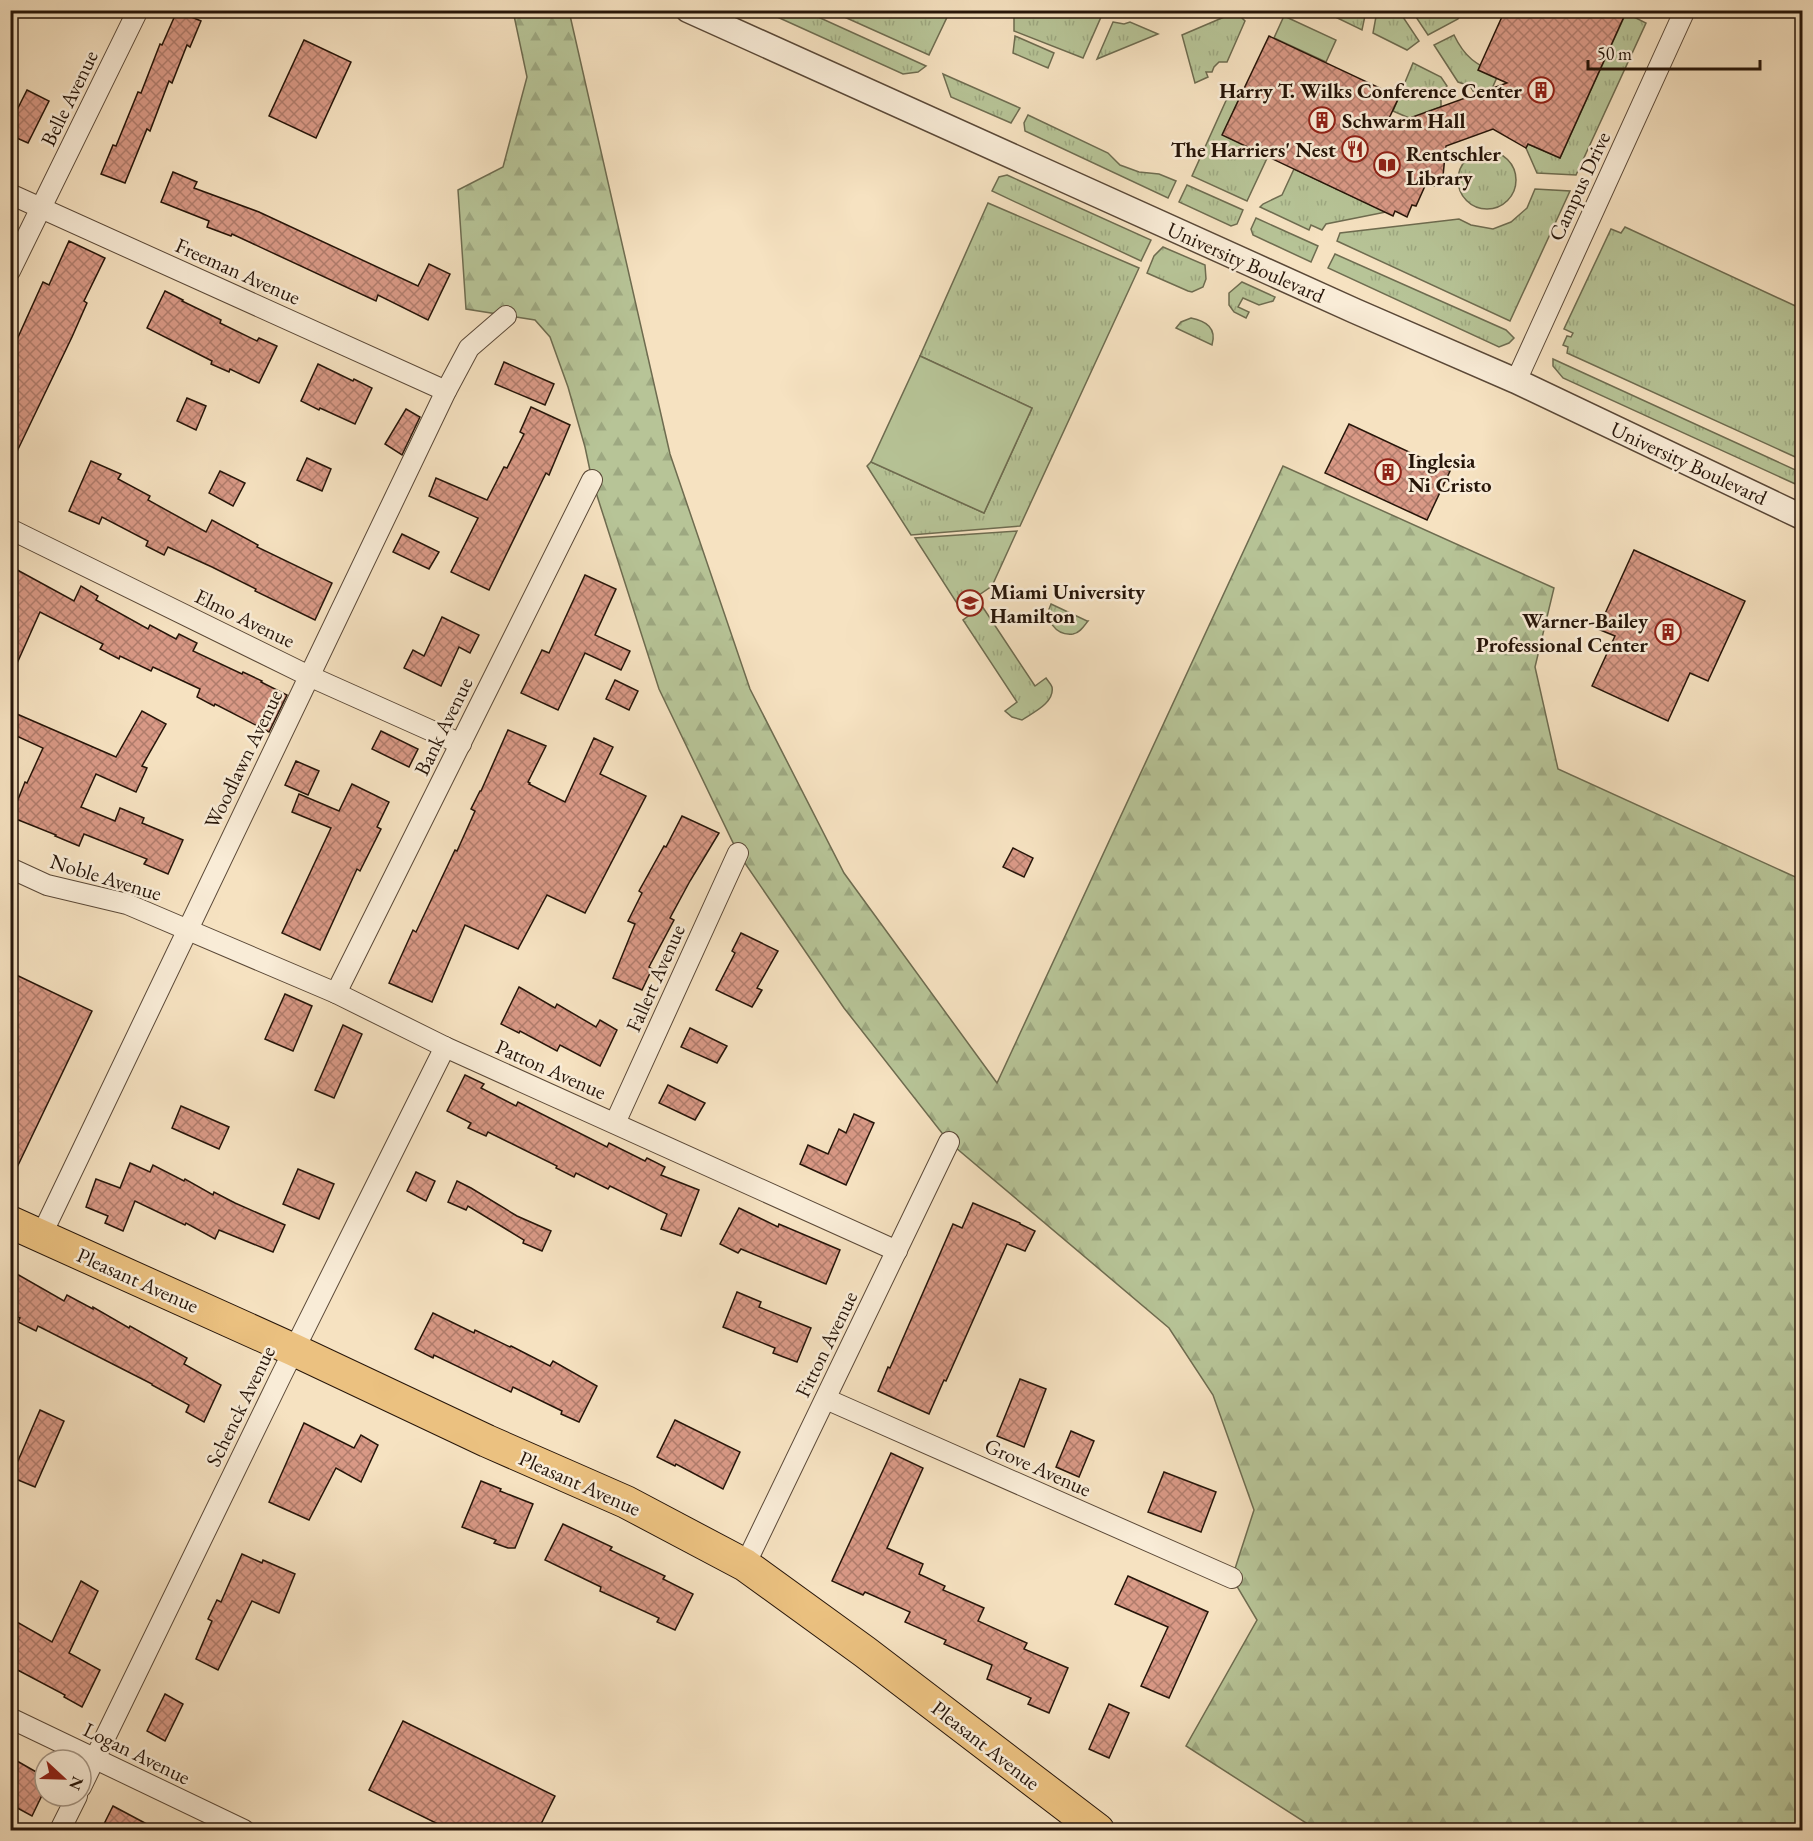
<svg xmlns="http://www.w3.org/2000/svg" width="1813" height="1841" font-family="'EB Garamond',serif">
<defs>
<pattern id="grass-tufts" width="24" height="20" patternUnits="userSpaceOnUse" patternTransform="scale(1.5)"><rect width="24" height="20" fill="#b7c497"/><path d="M3 7l-1-3M5 7V3M7 7l1-3M15 17l-1-3M17 17v-4M19 17l1-3" fill="none" stroke="#9da881"/></pattern>
<pattern id="forest-firs" width="22" height="20" patternUnits="userSpaceOnUse" patternTransform="scale(1.5)"><rect width="22" height="20" fill="#b7c497"/><path d="M5 1l3.5 6h-7zM16 11l3.5 6h-7z" fill="#9da881"/></pattern>
<pattern id="building-cross-hatch" width="8" height="8" patternUnits="userSpaceOnUse" patternTransform="scale(1.5)"><rect width="8" height="8" fill="#d99986"/><path d="M0 0l8 8M0 8l8-8" fill="none" stroke="#b07c6c"/></pattern>
</defs>
<rect width="100%" height="100%" fill="#f6e2c1"/>
<filter id="stains"><feTurbulence type="fractalNoise" baseFrequency=".00333" numOctaves="4"/><feColorMatrix values="0 0 0 0 .2 0 0 0 0 .09 0 0 0 0 .02 0 0 0 .5 -.17"/></filter>
<radialGradient id="worn" r=".72"><stop offset=".6" stop-color="#630" stop-opacity="0"/><stop offset="1" stop-color="#630" stop-opacity=".3"/></radialGradient>
<g fill="url(#grass-tufts)" stroke="#6e6c50" stroke-width="1.5">
<polygon points="764,11 805,11 926,66 918,72 903,74"/>
<polygon points="831,11 950,10 950,11 929,55"/>
<polygon points="1014,11 1096,11 1101,17 1083,58 1014,31"/>
<polygon points="1323,11 1366,11 1362,30"/>
<polygon points="1377,11 1399,11 1419,41 1407,50 1373,33"/>
<polygon points="1412,11 1463,11 1458,19 1428,35"/>
<polygon points="1236,12 1245,21 1227,62 1219,62 1214,67 1212,72 1206,72 1208,77 1195,83 1182,35"/>
<polygon points="1626,13 1646,23 1576,175 1537,173 1526,148 1528,144 1560,158"/>
<polygon points="1113,22 1124,24 1130,22 1158,34 1097,59"/>
<path d="M 1454,35 C 1465,58 1476,64 1498,75 L 1486,102 L 1482,92 L 1475,94 L 1470,86 L 1458,82 L 1434,45 Z"/>
<polygon points="1015,36 1054,53 1048,68 1013,53"/>
<polygon points="1413,63 1441,77 1447,86 1441,93 1441,107 1430,111 1437,130 1393,111"/>
<polygon points="943,74 1020,108 1011,123 951,97"/>
<polygon points="1229,94 1239,99 1223,135 1268,156 1247,201 1192,176"/>
<polygon points="1028,115 1108,153 1120,165 1139,172 1159,174 1176,181 1168,198 1025,131 1024,123"/>
<circle cx="1487" cy="180" r="29"/>
<polygon points="1294,169 1386,212 1326,224 1322,230 1311,225 1309,230 1260,207 1263,204 1282,195"/>
<polygon points="1007,175 1151,240 1141,261 992,191 999,177"/>
<polygon points="1187,185 1243,210 1237,224 1231,226 1179,202"/>
<polygon points="1535,189 1570,191 1510,321 1337,241 1340,233 1459,219 1471,225 1493,229 1511,222 1527,208"/>
<polygon points="988,203 1139,268 1020,526 911,535 867,466 871,462 984,513 1032,408 920,356"/>
<polygon points="1256,218 1318,246 1311,262 1253,235 1251,229"/>
<polygon points="1625,227 1802,309 1802,460 1567,353 1568,347 1563,345 1567,336 1571,337 1573,333 1564,329 1611,229 1621,233"/>
<polygon points="1163,247 1205,265 1206,279 1203,287 1192,292 1188,291 1147,273 1154,256"/>
<polygon points="1335,254 1506,330 1514,338 1509,343 1499,347 1328,268"/>
<polygon points="1242,282 1275,297 1273,301 1259,305 1243,298 1238,307 1249,312 1246,318 1234,312 1229,305 1229,293"/>
<path d="M 1191,318 C 1206,321 1217,328 1212,345 L 1176,328 L 1181,322 Z"/>
<polygon points="1553,359 1802,473 1802,487 1563,378 1553,366"/>
<polygon points="1017,531 992,586 960,608 915,538"/>
<path d="M 1051,604 L 1087,621 L 1088,621 C 1084,626 1080,633 1073,634 C 1056,636 1043,619 1051,604 Z"/>
<path d="M 982,606 L 1035,686 L 1046,678 C 1048,681 1051,684 1052,687 C 1055,703 1032,713 1022,720 L 1012,717 L 1005,711 L 1017,702 L 963,620 Z"/>
</g>
<polygon fill="url(#forest-firs)" stroke="#6e6c50" stroke-width="1.5" points="513,11 569,11 670,454 750,689 844,873 997,1083 1283,466 1554,588 1535,667 1558,769 1802,880 1802,1830 1317,1830 1186,1746 1257,1620 1232,1578 1254,1510 1213,1395 1169,1328 949,1142 844,1008 738,853 659,689 592,480 585,447 568,387 550,337 535,320 466,309 458,190 503,167 527,77"/>
<g fill="#b7c497" stroke="#6e6c50" stroke-width="1.5">
<polygon points="1284,16 1336,40 1326,62 1274,38"/>
<polygon points="920,356 1032,408 984,513 871,462"/>
</g>
<g fill="url(#building-cross-hatch)" stroke="#261509" stroke-width="1.5">
<polygon points="1505,10 1627,10 1560,158 1528,144 1526,148 1493,129 1446,146 1442,186 1425,186 1416,206 1412,205 1407,217 1395,211 1393,216 1222,135 1269,36 1399,97 1385,127 1507,83 1478,70"/>
<polygon points="177,11 201,21 190,47 187,45 172,83 169,81 150,131 147,129 125,183 101,174 113,145 116,146 138,92 141,93 160,44 162,45"/>
<polygon points="304,40 351,62 316,138 269,116"/>
<polygon points="27,90 49,101 28,143 10,135 10,124"/>
<polygon points="173,172 197,182 194,188 259,212 418,286 429,264 450,274 428,320 378,295 376,301 232,234 231,236 207,227 209,221 161,202"/>
<polygon points="69,241 105,258 84,301 87,303 72,337 10,466 10,355 43,282 49,285"/>
<polygon points="165,291 183,300 182,301 221,320 220,323 257,341 259,338 277,346 259,383 230,369 229,372 211,364 212,361 147,328"/>
<polygon points="504,362 554,384 545,405 495,384"/>
<polygon points="318,364 353,381 354,379 372,388 355,424 320,408 319,410 301,401"/>
<polygon points="187,398 206,406 196,430 177,421"/>
<polygon points="531,407 570,425 549,475 546,473 489,590 451,572 478,518 429,496 436,478 487,500 504,467 507,468 524,434 520,432"/>
<polygon points="406,409 420,417 402,455 385,444"/>
<polygon points="1349,424 1450,471 1427,520 1325,473"/>
<polygon points="307,458 331,469 322,491 297,480"/>
<polygon points="91,461 121,474 118,479 150,496 148,500 206,532 212,520 258,545 257,547 332,583 315,620 255,591 256,589 212,567 168,547 164,555 146,546 148,541 102,517 99,524 69,511"/>
<polygon points="220,471 245,483 233,506 209,493"/>
<polygon points="402,534 439,552 429,569 393,552"/>
<polygon points="1634,550 1745,601 1708,681 1690,673 1668,721 1592,686 1615,636 1598,629"/>
<polygon points="10,566 74,601 81,586 98,596 96,600 148,629 150,625 176,639 179,634 197,643 193,651 242,674 243,672 262,681 261,682 287,695 269,732 215,704 214,706 197,697 200,689 153,667 151,671 120,656 119,659 100,649 103,644 40,612 10,679"/>
<polygon points="585,575 616,589 595,635 630,651 621,670 585,653 558,710 521,693 542,650 549,653"/>
<polygon points="442,617 479,635 470,653 459,647 441,686 404,668 413,650 424,656"/>
<polygon points="615,680 638,691 629,710 606,699"/>
<polygon points="10,711 116,757 142,711 166,724 142,766 147,768 136,792 96,774 81,807 115,821 120,808 144,818 142,823 183,840 168,874 144,864 147,859 84,834 79,846 55,836 56,835 11,817 25,782 27,783 43,748 10,733"/>
<polygon points="508,730 546,746 528,782 530,783 529,784 565,802 594,738 613,747 600,774 646,796 585,913 547,895 518,949 465,925 432,1002 389,983 413,930 416,932 455,850 457,851 475,811 471,809 480,791 481,791"/>
<polygon points="381,731 418,749 409,767 372,749"/>
<polygon points="296,761 319,771 308,795 285,785"/>
<polygon points="352,784 389,802 377,827 381,829 360,871 357,869 320,950 282,933 331,828 292,812 299,794 339,811"/>
<polygon points="682,816 719,833 690,881 670,918 674,920 649,967 652,969 642,990 613,978 635,924 628,921 642,893 639,891 664,846 666,847"/>
<polygon points="1013,848 1033,858 1024,877 1003,867"/>
<polygon points="741,933 778,951 757,988 762,990 752,1007 716,990 735,953 732,951"/>
<polygon points="10,972 92,1011 10,1182"/>
<polygon points="519,987 555,1008 557,1004 596,1027 600,1020 617,1030 600,1066 560,1045 557,1051 520,1031 519,1033 501,1024"/>
<polygon points="285,994 312,1006 293,1051 265,1039"/>
<polygon points="343,1025 362,1034 334,1098 315,1090"/>
<polygon points="690,1028 727,1046 717,1063 681,1047"/>
<polygon points="465,1075 484,1084 481,1088 516,1106 518,1102 607,1147 609,1143 645,1161 647,1158 665,1167 661,1175 699,1190 681,1236 661,1229 667,1214 610,1186 608,1189 576,1173 574,1177 556,1168 557,1166 488,1132 486,1136 468,1128 471,1123 447,1111"/>
<polygon points="668,1085 705,1103 695,1120 659,1103"/>
<polygon points="181,1106 229,1127 219,1149 172,1128"/>
<polygon points="854,1114 874,1123 846,1185 800,1164 808,1145 828,1154 839,1129 846,1133"/>
<polygon points="130,1163 150,1172 153,1165 184,1181 185,1179 213,1195 214,1192 235,1203 285,1225 273,1252 219,1230 215,1239 186,1223 185,1225 135,1201 123,1231 105,1223 108,1216 86,1207 96,1179 120,1188"/>
<polygon points="298,1169 334,1184 319,1219 283,1204"/>
<polygon points="416,1172 435,1181 426,1201 407,1191"/>
<polygon points="457,1181 471,1188 517,1216 551,1231 542,1251 523,1243 524,1240 468,1206 466,1210 448,1202"/>
<polygon points="973,1203 1020,1223 1020,1224 1035,1231 1025,1251 1007,1244 946,1381 944,1380 929,1414 878,1391 888,1367 890,1368 953,1224 962,1228"/>
<polygon points="739,1208 778,1227 779,1224 840,1250 826,1284 741,1249 738,1253 720,1244"/>
<polygon points="10,1270 64,1301 67,1295 93,1309 93,1307 129,1328 130,1326 187,1358 184,1364 221,1385 204,1422 186,1412 189,1405 152,1385 152,1384 38,1326 36,1331 18,1322 20,1318 10,1314"/>
<polygon points="737,1292 761,1302 759,1307 811,1328 797,1362 773,1353 775,1348 723,1327"/>
<polygon points="433,1313 474,1333 475,1330 510,1347 511,1346 550,1366 553,1361 597,1386 579,1422 561,1414 562,1411 513,1387 511,1392 434,1355 433,1358 415,1349"/>
<polygon points="1020,1379 1046,1389 1024,1447 997,1436"/>
<polygon points="40,1410 64,1421 35,1487 11,1477"/>
<polygon points="675,1420 740,1452 723,1489 676,1464 675,1466 657,1457"/>
<polygon points="304,1423 354,1448 361,1435 378,1445 361,1482 336,1468 309,1520 269,1502"/>
<polygon points="1071,1431 1094,1441 1079,1477 1056,1467"/>
<polygon points="891,1453 923,1468 887,1548 923,1564 919,1574 945,1586 943,1590 984,1608 978,1621 1027,1643 1024,1649 1068,1668 1049,1713 1028,1704 1031,1698 987,1679 992,1665 944,1644 946,1640 905,1622 910,1612 865,1592 863,1595 832,1581"/>
<polygon points="1164,1472 1216,1492 1201,1532 1148,1512"/>
<polygon points="481,1481 501,1489 500,1491 533,1504 515,1548 508,1548 494,1543 496,1540 462,1527"/>
<polygon points="563,1524 612,1547 610,1550 665,1576 663,1579 693,1594 675,1630 657,1622 659,1618 600,1591 601,1587 545,1560"/>
<polygon points="242,1554 262,1563 263,1560 295,1574 279,1613 252,1601 218,1670 196,1659 212,1621 208,1619 217,1600 221,1602"/>
<polygon points="1128,1576 1208,1612 1169,1698 1141,1686 1168,1627 1115,1604"/>
<polygon points="81,1581 98,1591 69,1653 100,1670 82,1707 64,1697 65,1695 10,1666 10,1618 52,1642"/>
<polygon points="165,1694 183,1704 165,1741 147,1731"/>
<polygon points="1109,1704 1129,1713 1109,1758 1089,1749"/>
<polygon points="403,1721 555,1796 538,1830 450,1830 369,1790"/>
<polygon points="10,1757 45,1777 45,1789 32,1816 10,1804"/>
<polygon points="113,1806 158,1830 101,1830"/>
</g>
<g fill="none" stroke-linecap="round" stroke-linejoin="round">
<g stroke="#5a4837" stroke-width="22">
<g id="minor">
<polyline points="10,194 446,391"/>
<polyline points="10,271 138,10"/>
<polyline points="1516,381 1685,10"/>
<polyline points="10,529 309,676 461,744"/>
<polyline points="10,868 47,885 127,904 336,993 445,1047 897,1251"/>
<polyline points="336,993 592,480"/>
<polyline points="615,1123 738,853"/>
<polyline points="41,1236 446,391 469,348 506,316"/>
<polyline points="826,1399 1232,1578"/>
<polyline points="745,1565 949,1142"/>
<polyline points="10,1718 244,1830"/>
<polyline points="81,1787 281,1376 445,1047"/>
<polyline points="60,1830 77,1796"/>
</g>
</g>
<g stroke="#5a4837" stroke-width="27">
<polyline id="tertiary" points="688,10 1355,311 1516,381 1802,517"/>
</g>
<g stroke="#261509" stroke-width="34">
<polyline id="primary" points="10,1222 294,1350 487,1441 626,1502 745,1565 865,1652 1098,1830"/>
</g>
<use href="#minor" stroke="#f9ecd7" stroke-width="20"/>
<use href="#tertiary" stroke="#f9ecd7" stroke-width="24"/>
<use href="#primary" stroke="#ebc180" stroke-width="32"/>
</g>
<defs>
<g id="building-ring" transform="scale(1.35)"><circle r="9.5" fill="#f9ecd7" stroke="#8f2418" stroke-width="1.5"/><path d="M-4-6H4V6H1V3H-1V6H-4ZM-2.5-4.3h1.7v1.8h-1.7ZM.8-4.3h1.7v1.8H.8ZM-2.5-1h1.7V.8h-1.7ZM.8-1h1.7V.8H.8Z" fill="#8f2418"/></g>
<g id="restaurant-ring" transform="scale(1.35)"><circle r="9.5" fill="#f9ecd7" stroke="#8f2418" stroke-width="1.5"/><path d="M-5-6h1v4h1v-4h1v4h1v-4h1v5L-1.5 .5V6h-2V.5L-5-1ZM5-6V6H3V1.5H1.5Q1.5-4 5-6Z" fill="#8f2418"/></g>
<g id="library-ring" transform="scale(1.35)"><circle r="9.5" fill="#f9ecd7" stroke="#8f2418" stroke-width="1.5"/><path d="M-6-4Q-3-5.5-.7-3.5V5Q-3 3-6 4ZM6-4Q3-5.5 .7-3.5V5Q3 3 6 4Z" fill="#8f2418"/></g>
<g id="university-ring" transform="scale(1.35)"><circle r="9.5" fill="#f9ecd7" stroke="#8f2418" stroke-width="1.5"/><path d="M0-5L7-2L0 1L-7-2ZM-4 1L0 2.5L4 1V4Q0 6-4 4Z" fill="#8f2418"/></g>
</defs>
<g fill-rule="evenodd">
<use href="#building-ring" x="1541" y="90"/>
<use href="#building-ring" x="1322" y="120"/>
<use href="#restaurant-ring" x="1355" y="149"/>
<use href="#library-ring" x="1387" y="165"/>
<use href="#building-ring" x="1388" y="472"/>
<use href="#university-ring" x="970" y="603"/>
<use href="#building-ring" x="1668" y="632"/>
</g>
<g text-anchor="middle" dominant-baseline="central" stroke-width="5" stroke-linejoin="round" paint-order="stroke">
<g font-size="21" font-weight="bold" fill="#261509" stroke="#f9ecd7" text-anchor="start">
<text x="1522" y="90" text-anchor="end">Harry T. Wilks Conference Center</text>
<text x="1342" y="120">Schwarm Hall</text>
<text x="1336" y="149" text-anchor="end">The Harriers' Nest</text>
<text x="1406" y="153">Rentschler<tspan x="1406" dy="24">Library</tspan></text>
<text x="1408" y="460">Inglesia<tspan x="1408" dy="24">Ni Cristo</tspan></text>
<text x="990" y="591">Miami University<tspan x="990" dy="24">Hamilton</tspan></text>
<text x="1648" y="620" text-anchor="end">Warner-Bailey<tspan x="1648" dy="24">Professional Center</tspan></text>
</g>
<g font-size="21" fill="#261509" stroke="#f9ecd7">
<text transform="translate(69 98) rotate(-64)">Belle Avenue</text>
<text transform="translate(1579 186) rotate(-65)">Campus Drive</text>
<text transform="translate(1246 262) rotate(24)">University Boulevard</text>
<text transform="translate(238 271) rotate(24)">Freeman Avenue</text>
<text transform="translate(1689 463) rotate(25)">University Boulevard</text>
<text transform="translate(245 618) rotate(26)">Elmo Avenue</text>
<text transform="translate(443 726) rotate(-64)">Bank Avenue</text>
<text transform="translate(243 759) rotate(-64)">Woodlawn Avenue</text>
<text transform="translate(106 877) rotate(17)">Noble Avenue</text>
<text transform="translate(655 978) rotate(-66)">Fallert Avenue</text>
<text transform="translate(551 1069) rotate(24)">Patton Avenue</text>
<text transform="translate(138 1280) rotate(24)">Pleasant Avenue</text>
<text transform="translate(826 1344) rotate(-64)">Fitton Avenue</text>
<text transform="translate(240 1406) rotate(-64)">Schenck Avenue</text>
<text transform="translate(1038 1467) rotate(24)">Grove Avenue</text>
<text transform="translate(580 1483) rotate(24)">Pleasant Avenue</text>
<text transform="translate(986 1745) rotate(38)">Pleasant Avenue</text>
<text transform="translate(137 1753) rotate(26)">Logan Avenue</text>
</g>
</g>
<rect width="1813" height="1841" fill="none" stroke="#f6e2c1" stroke-width="36"/>
<rect x="12" y="12" width="1789" height="1817" fill="none" stroke="#261509" stroke-width="3"/>
<rect x="18" y="18" width="1777" height="1805" fill="none" stroke="#261509" stroke-width="1.5"/>
<g transform="translate(63 1778) rotate(112)"><circle r="28" fill="#f9ecd7" stroke="#a59685" stroke-width="1.5"/>
<path d="M0-4.5L10 22L0 15L-10 22Z" fill="#8f2418"/>
<text y="-9" font-size="16" font-weight="bold" text-anchor="middle" fill="#261509">N</text>
</g>
<path d="M1588 60v9h172v-9" fill="none" stroke="#261509" stroke-width="3"/>
<text x="1597" y="60" font-size="18" fill="#261509" stroke="#f9ecd7" stroke-width="4.5" paint-order="stroke">50 m</text>
<rect width="100%" height="100%" filter="url(#stains)"/>
<rect width="100%" height="100%" fill="url(#worn)"/>
</svg>
